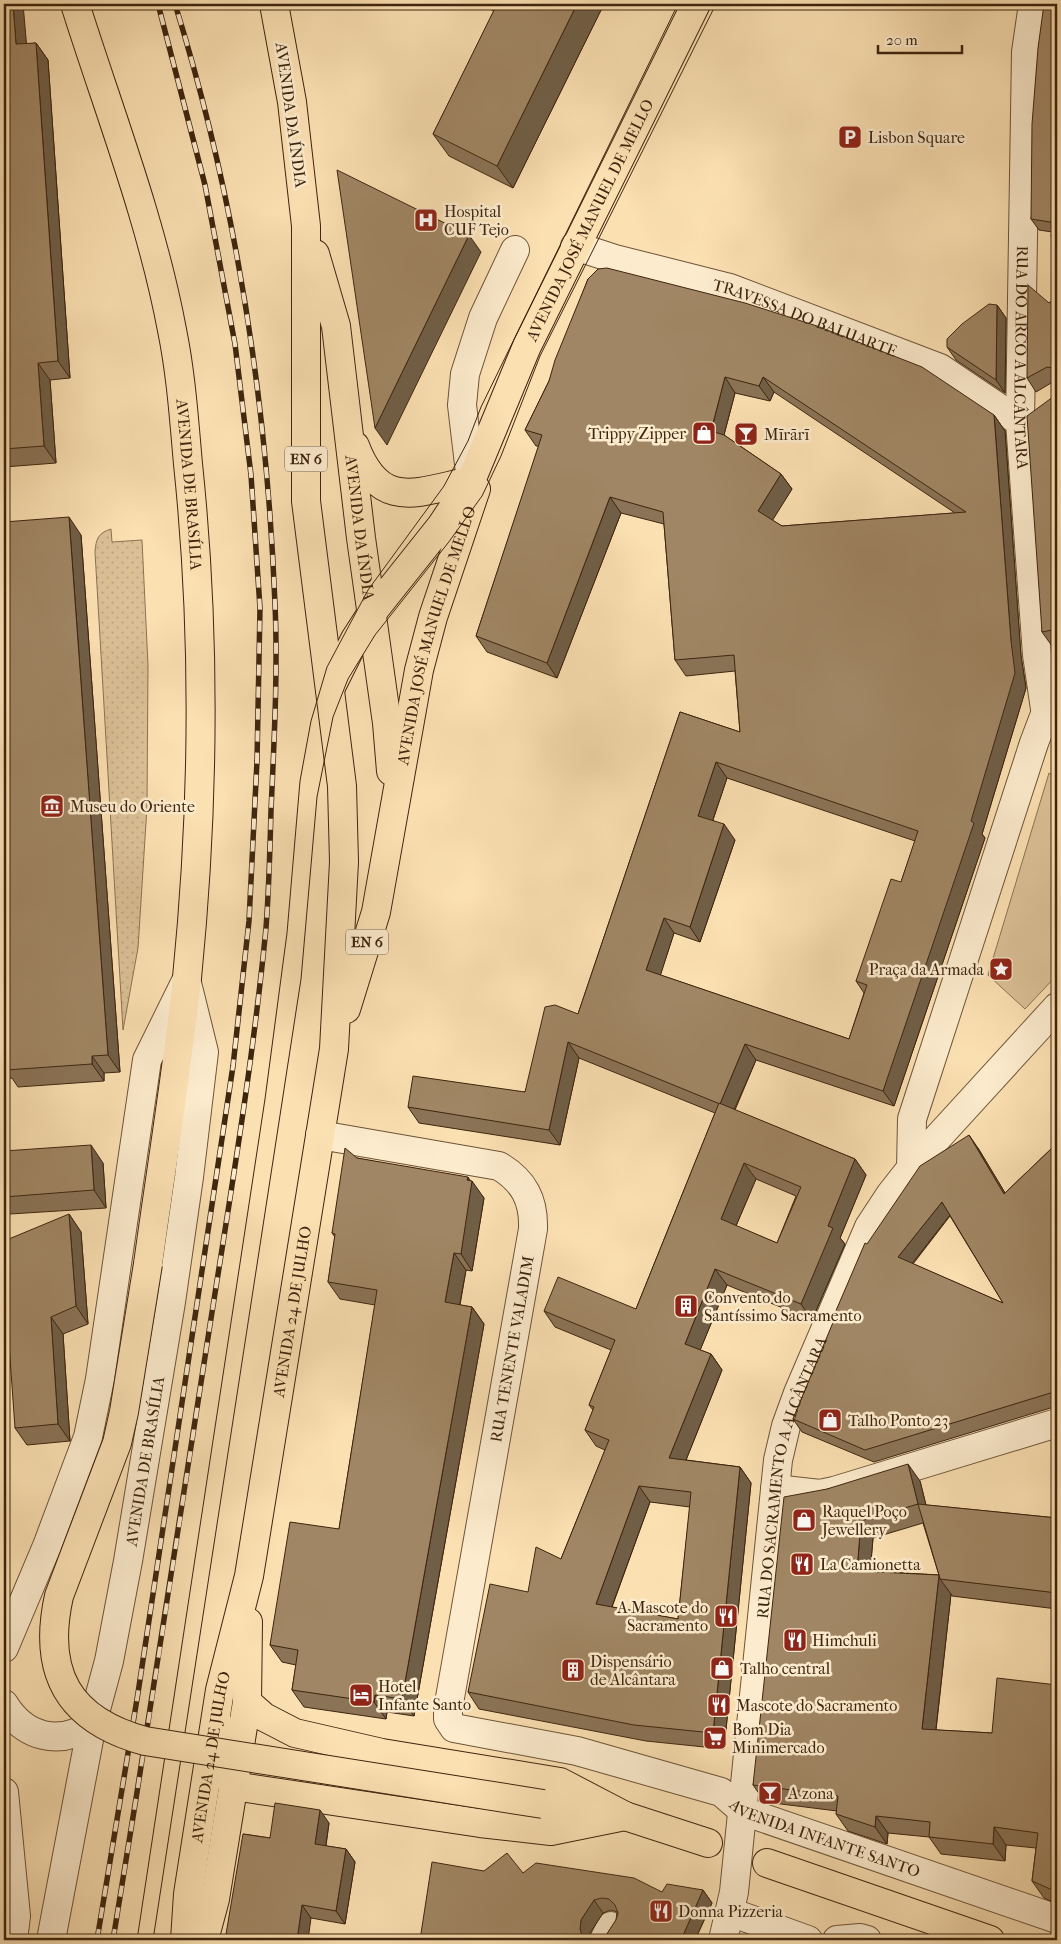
<svg xmlns="http://www.w3.org/2000/svg" width="1061" height="1944" font-family="'IM FELL French Canon',serif">
<defs>
<pattern id="garden-dots" width="8" height="8" patternUnits="userSpaceOnUse" patternTransform="scale(1.25)"><rect width="8" height="8" fill="#dbc096"/><path d="M2 2h.1M6 6h.1" fill="none" stroke="#bda580" stroke-width="1.8" stroke-linecap="round"/></pattern>
</defs>
<rect width="100%" height="100%" fill="#fbe0b2"/>
<filter id="stains"><feTurbulence type="fractalNoise" baseFrequency=".004" numOctaves="4"/><feColorMatrix values="0 0 0 0 .2 0 0 0 0 .09 0 0 0 0 .02 0 0 0 .5 -.17"/></filter>
<radialGradient id="worn" r=".72"><stop offset=".6" stop-color="#630" stop-opacity="0"/><stop offset="1" stop-color="#630" stop-opacity=".3"/></radialGradient>
<polygon fill="#dbc096" stroke="#8c7252" points="1049,773 1057,778 1057,975 1025,1009 988,975"/>
<path fill="url(#garden-dots)" stroke="#8c7252" d="M 111,529 L 112,542 L 142,540 L 148,665 L 147,807 L 138,948 L 123,1030 L 95,552 C 96,539 98,533 111,529 Z"/>
<g fill="none" stroke-linecap="round" stroke-linejoin="round">
<g stroke="#6d5438" stroke-width="30">
<g id="minor">
<path id="s1" d="M 1033,4 L 1026,52 L 1020,422 L 1037,655 L 1045,709"/>
<path id="s2" d="M 575,246 L 615,259 L 730,288 L 940,368 L 1020,422"/>
<polyline points="471,481 462,405 465,374 483,318 515,250"/>
<path id="s3" d="M 320,1135 L 499,1166 C 524,1181 534,1200 533,1229 L 448,1709 L 448,1719 L 454,1728 L 577,1751 L 721,1792 L 743,1811 L 1057,1919"/>
<polyline points="911,1169 912,1119 1034,743 1053,693"/>
<polyline points="775,1489 820,1494 834,1491 1057,1423"/>
<polyline points="4,1648 47,1546 88,1437 100,1379 147,1060 185,983"/>
<path d="M 4,1704 C 24,1737 59,1747 92,1724"/>
<polyline points="4,1792 16,1916 13,1940"/>
<polyline points="730,1912 808,1940"/>
<path id="s4" d="M 51,1940 L 92,1724 L 109,1661 L 128,1561 L 171,1302 L 189,1177 L 204,1052 L 187,983"/>
<polyline points="604,1940 611,1926"/>
<path id="s5" d="M 723,1940 L 734,1892 L 778,1460 L 786,1426 L 798,1393 L 869,1227 L 890,1195 L 919,1158 L 1057,1007"/>
<polyline points="837,1940 860,1938 867,1940"/>
</g>
</g>
<g stroke="#3e250f" stroke-width="30">
<g id="major">
<path id="s6" d="M 75,4 C 109,112 151,218 172,330 C 181,374 184,419 188,464 C 206,635 204,807 187,978 C 177,1073 161,1169 148,1264"/>
<path id="s7" d="M 315,254 L 336,326 L 361,538 L 387,723 L 391,771"/>
<path d="M 355,446 C 380,512 417,492 471,481"/>
<path id="s8" d="M 330,689 L 355,639 L 371,614 L 441,526 L 471,481 L 527,346 L 696,4"/>
<path id="s9" d="M 346,1009 L 376,912 L 419,670 L 433,617 L 476,489"/>
<polyline points="247,1702 264,1717 295,1733 382,1753 560,1782 625,1816"/>
<polyline points="224,1730 228,1777 233,1786 480,1823 551,1831 625,1816"/>
<polyline points="543,1804 625,1816 708,1843"/>
<polyline points="767,1863 990,1940"/>
<path id="s10" d="M 185,1940 L 188,1894 L 220,1690 L 249,1576 L 334,1049 L 344,862 L 342,786 L 306,501 L 306,226 L 292,102 L 274,4"/>
<polyline points="204,1940 215,1899 247,1702 248,1622"/>
</g>
</g>
<use href="#minor" stroke="#fcebcd" stroke-width="28"/>
<use href="#major" stroke="#fbe0b2" stroke-width="28"/>
<g stroke="#3e250f" stroke-width="1">
<polyline points="137,1940 265,1099 287,933 300,781 311,721 327,667 368,590 444,486 468,441 481,407 678,4"/>
<polyline points="153,1940 301,979 317,797 333,717 348,679 375,635 448,543 482,496 501,456 540,356 716,4"/>
</g>
<g stroke="#3e250f" stroke-width="5.5">
<g id="rail">
<polyline points="97,1940 138,1693 233,1066 249,921 257,761 260,608 251,475 235,344 205,185 158,4"/>
<path d="M 113,1940 C 145,1746 175,1552 205,1357 C 227,1215 252,1072 266,928 C 269,889 270,850 271,811 C 274,742 278,672 275,604 C 267,402 235,197 175,4"/>
</g>
</g>
<use href="#rail" stroke="#fcebcd" stroke-width="4" stroke-dasharray="11" stroke-linecap="butt"/>
<g stroke="#3e250f" stroke-width="30" stroke-linecap="butt">
<path id="major-bridge" d="M 148,1264 L 124,1412 L 117,1443 L 59,1596 C 42,1673 68,1720 145,1741 L 543,1804"/>
</g>
<use href="#major-bridge" stroke="#fbe0b2" stroke-width="28"/>
</g>
<g fill="#8a7356" stroke="#3e250f" fill-rule="evenodd">
<polygon points="4,4 27,44 36,43 48,60 70,378 50,380 56,463 4,467"/>
<polygon points="479,4 604,4 513,188 449,156 433,134 494,11"/>
<polygon points="1057,4 1057,245 1051,236 1052,232 1039,230 1031,219"/>
<path d="M 588,279 L 994,415 L 1005,431 L 1021,656 L 1026,688 L 982,834 L 985,838 L 894,1106 L 756,1060 L 735,1110 L 855,1159 L 866,1175 L 840,1238 L 845,1244 L 812,1320 L 727,1285 L 700,1350 L 711,1354 L 722,1370 L 686,1460 L 740,1467 L 751,1483 L 724,1749 L 646,1741 L 479,1709 L 468,1692 L 528,1592 L 561,1559 L 605,1450 L 596,1446 L 585,1430 L 593,1410 L 589,1405 L 611,1350 L 555,1327 L 544,1311 L 636,1309 L 715,1113 L 579,1058 L 560,1145 L 419,1123 L 408,1107 L 525,1092 L 578,1014 L 680,712 L 740,732 L 735,671 L 686,676 L 675,660 L 664,524 L 621,513 L 557,678 L 487,652 L 476,636 L 539,446 L 536,446 L 525,430 L 549,381 ZM 774,392 L 955,513 L 782,526 L 772,520 L 792,489 L 781,474 L 724,435 L 735,393 L 770,401 ZM 727,778 L 915,841 L 901,882 L 856,981 L 864,993 L 849,1039 L 660,975 L 674,933 L 700,942 L 735,840 L 713,820 ZM 756,1179 L 796,1196 L 777,1243 L 736,1226 ZM 650,1502 L 690,1507 L 678,1619 L 612,1607 Z"/>
<polygon points="1057,297 1057,381 1056,380 1036,392 1027,378 1049,303"/>
<polygon points="997,305 1006,318 1005,393 956,360 947,347"/>
<polygon points="1057,394 1057,645 1052,646 1042,632"/>
<polygon points="4,522 81,535 120,1072 104,1073 104,1081 18,1087 12,1078 4,1079"/>
<path d="M 1057,1141 L 1057,1406 L 874,1462 L 802,1432 L 793,1419 L 834,1322 L 832,1320 L 867,1244 L 978,1148 L 1005,1193 L 1051,1149 ZM 950,1216 L 1003,1303 L 913,1264 Z"/>
<polygon points="4,1151 103,1163 106,1208 10,1214 4,1205"/>
<polygon points="357,1158 470,1181 484,1198 472,1271 466,1270 460,1305 472,1307 484,1324 414,1716 387,1712 386,1719 304,1707 292,1690 296,1665 282,1662 270,1645 339,1529 375,1305 340,1299 328,1282 335,1237 332,1233"/>
<polygon points="69,1214 81,1232 88,1324 63,1334 70,1441 27,1445 15,1428"/>
<path d="M 920,1481 L 926,1505 L 1057,1518 L 1057,1609 L 952,1596 L 951,1594 L 936,1730 L 992,1733 L 1057,1685 L 1057,1904 L 1044,1898 L 1032,1881 L 1036,1848 L 1006,1845 L 1005,1861 L 941,1854 L 929,1837 L 888,1833 L 887,1844 L 848,1831 L 836,1814 L 837,1811 L 765,1802 L 753,1785 L 827,1489 ZM 923,1523 L 939,1575 L 870,1571 L 873,1538 Z"/>
<polygon points="329,1823 326,1846 346,1849 355,1862 345,1924 311,1918 243,1834 270,1838"/>
<polygon points="484,1871 523,1873 662,1892 703,1890 712,1903 695,1940 603,1940 616,1920 617,1912 611,1910 603,1913 590,1933 589,1940 420,1940"/>
</g>
<g fill="#705e46" stroke="#3e250f">
<polygon points="13,4 23,4 28,61 16,44"/>
<polygon points="577,4 604,4 513,188 497,166"/>
<polygon points="36,43 48,60 70,378 58,361"/>
<polygon points="469,235 481,252 387,445 375,428"/>
<polygon points="997,305 1006,318 1005,393 996,380"/>
<polygon points="38,363 50,380 56,463 44,446"/>
<polygon points="725,377 735,393 721,446 711,431"/>
<polygon points="763,377 774,392 770,401 759,386"/>
<polygon points="994,415 1005,431 1021,656 1026,688 982,834 985,838 894,1106 883,1091 1011,641"/>
<polygon points="781,474 792,489 769,526 758,511"/>
<polygon points="610,497 621,513 557,678 547,663"/>
<polygon points="69,517 81,535 120,1072 108,1055"/>
<polygon points="716,762 727,778 709,831 698,816"/>
<polygon points="724,824 735,840 700,942 690,927"/>
<polygon points="664,918 674,933 657,986 646,970"/>
<polygon points="568,1042 579,1058 560,1145 549,1130"/>
<polygon points="745,1044 756,1060 730,1119 720,1104"/>
<polygon points="92,1056 104,1073 104,1081 92,1064"/>
<polygon points="969,1135 978,1148 1013,1206 1004,1194"/>
<polygon points="91,1145 103,1163 106,1208 94,1190"/>
<polygon points="855,1159 866,1175 840,1238 845,1244 812,1320 801,1304 828,1226"/>
<polygon points="744,1163 756,1179 732,1235 721,1219"/>
<polygon points="468,1177 472,1183 472,1181 484,1198 472,1271 461,1254"/>
<polygon points="942,1202 950,1215 907,1270 898,1257"/>
<polygon points="69,1214 81,1232 88,1324 76,1306"/>
<polygon points="454,1253 466,1270 457,1319 445,1302"/>
<polygon points="715,1269 727,1285 696,1360 685,1344"/>
<polygon points="472,1307 484,1324 414,1716 402,1699"/>
<polygon points="51,1317 63,1334 70,1441 58,1424"/>
<polygon points="711,1354 722,1370 680,1475 669,1458"/>
<polygon points="908,1464 920,1481 930,1522 918,1504"/>
<polygon points="740,1467 751,1483 724,1749 713,1733"/>
<polygon points="639,1486 650,1502 607,1620 596,1604"/>
<polygon points="861,1521 873,1538 869,1588 857,1571"/>
<polygon points="939,1575 940,1579 951,1594 934,1746 922,1729"/>
<polygon points="375,1695 387,1712 386,1719 374,1702"/>
<polygon points="320,1810 329,1823 324,1857 315,1844"/>
<polygon points="876,1816 888,1833 887,1844 875,1827"/>
<polygon points="994,1827 1006,1845 1005,1861 993,1844"/>
<polygon points="346,1849 355,1862 345,1924 336,1911"/>
<polygon points="703,1890 712,1903 695,1940 681,1940"/>
<polygon points="594,1900 603,1913 590,1933 589,1940 585,1940 582,1936 580,1929 581,1920"/>
<polygon points="302,1905 311,1918 308,1940 297,1940"/>
</g>
<g fill="#a08664" stroke="#3e250f" fill-rule="evenodd">
<polygon points="4,4 13,4 16,44 36,43 58,361 38,363 44,446 4,449"/>
<polygon points="497,4 577,4 497,166 433,134"/>
<polygon points="1044,4 1057,4 1057,238 1051,236 1056,223 1031,219 1032,124 1038,48"/>
<polygon points="337,170 469,235 375,428"/>
<path d="M 607,268 L 745,303 L 817,326 L 922,367 L 994,415 L 1011,641 L 1015,673 L 971,821 L 974,823 L 883,1091 L 745,1044 L 720,1104 L 568,1042 L 549,1130 L 408,1107 L 413,1076 L 525,1092 L 545,1007 L 555,1005 L 578,1014 L 680,712 L 740,732 L 734,655 L 675,660 L 663,512 L 610,497 L 547,663 L 476,636 L 542,435 L 525,430 L 549,381 L 555,360 L 588,279 L 598,269 ZM 725,377 L 759,386 L 763,377 L 966,512 L 782,526 L 758,511 L 781,474 L 724,435 L 711,431 ZM 716,762 L 918,831 L 901,882 L 891,879 L 856,981 L 867,985 L 849,1039 L 646,970 L 664,918 L 690,927 L 724,824 L 698,816 Z"/>
<polygon points="1028,285 1049,303 1057,297 1057,371 1054,368 1047,367 1027,378"/>
<polygon points="989,304 997,305 996,380 947,347 947,339 962,324"/>
<polygon points="1057,394 1057,629 1042,632 1027,416"/>
<polygon points="69,517 108,1055 92,1056 92,1064 6,1070 6,1061 4,1061 4,522"/>
<path d="M 719,1103 L 855,1159 L 828,1226 L 833,1228 L 801,1304 L 715,1269 L 685,1344 L 711,1354 L 669,1458 L 740,1467 L 713,1733 L 634,1725 L 468,1692 L 490,1584 L 528,1592 L 536,1547 L 561,1559 L 609,1440 L 585,1430 L 594,1407 L 589,1405 L 615,1340 L 544,1311 L 558,1277 L 636,1309 ZM 744,1163 L 801,1187 L 777,1243 L 721,1219 ZM 639,1486 L 691,1492 L 678,1619 L 596,1604 Z"/>
<path d="M 969,1135 L 1004,1194 L 1051,1149 L 1057,1141 L 1057,1391 L 865,1450 L 793,1419 L 834,1320 L 832,1320 L 865,1243 L 867,1244 L 920,1166 ZM 942,1202 L 1003,1303 L 898,1257 Z"/>
<polygon points="91,1145 94,1190 4,1197 4,1151"/>
<polygon points="345,1148 357,1158 468,1177 467,1180 472,1181 461,1254 454,1253 445,1302 472,1307 402,1699 375,1695 374,1702 292,1690 298,1650 270,1645 290,1522 339,1529 377,1290 328,1282 335,1234 332,1233"/>
<polygon points="69,1214 76,1306 51,1317 58,1424 15,1428 4,1274 4,1241"/>
<path d="M 908,1464 L 918,1504 L 1057,1518 L 1057,1593 L 940,1579 L 939,1575 L 922,1729 L 992,1733 L 997,1678 L 1057,1685 L 1057,1892 L 1032,1881 L 1038,1833 L 994,1827 L 993,1844 L 929,1837 L 930,1822 L 876,1816 L 875,1827 L 836,1814 L 838,1796 L 753,1785 L 784,1497 L 827,1489 ZM 918,1504 L 939,1575 L 857,1571 L 861,1521 Z"/>
<polygon points="275,1803 320,1810 315,1844 346,1849 336,1911 302,1905 297,1940 225,1940 243,1834 270,1838"/>
<polygon points="507,1853 523,1873 536,1863 634,1878 662,1892 667,1884 703,1890 681,1940 603,1940 616,1920 618,1913 615,1905 609,1899 602,1898 594,1900 581,1920 580,1929 582,1936 587,1940 420,1940 432,1862 484,1871"/>
</g>
<defs>
<g id="parking-square" transform="scale(1.25)"><rect x="-9" y="-9" width="18" height="18" rx="4" fill="#8f2418" stroke="#fcebcd"/><path d="M-3.5-5.5H1a3.5 3.5 0 0 1 0 7H-1V5.5H-3.5ZM-1-3.4V-.6H.8a1.4 1.4 0 0 0 0-2.8Z" fill="#fff"/></g>
<g id="hospital-square" transform="scale(1.25)"><rect x="-9" y="-9" width="18" height="18" rx="4" fill="#8f2418" stroke="#fcebcd"/><path d="M-5-5h3v3.5h4V-5h3V5h-3V1.5h-4V5h-3Z" fill="#fff"/></g>
<g id="shop-square" transform="scale(1.25)"><rect x="-9" y="-9" width="18" height="18" rx="4" fill="#8f2418" stroke="#fcebcd"/><path d="M-5-2.5h2.3a2.7 3.5 0 0 1 5.4 0H5L5.5 6h-11ZM-1.5-2.5h3a1.5 2.3 0 0 0-3 0Z" fill="#fff"/></g>
<g id="bar-square" transform="scale(1.25)"><rect x="-9" y="-9" width="18" height="18" rx="4" fill="#8f2418" stroke="#fcebcd"/><path d="M-6-5H6L.8 .8V4.5H3.5V6h-7V4.5H-.8V.8Z" fill="#fff"/></g>
<g id="museum-square" transform="scale(1.25)"><rect x="-9" y="-9" width="18" height="18" rx="4" fill="#8f2418" stroke="#fcebcd"/><path d="M0-6L6-3V-2H-6V-3ZM-5-1h2V3h-2ZM-1-1h2V3h-2ZM3-1h2V3H3ZM-6 4H6V6H-6Z" fill="#fff"/></g>
<g id="sight-square" transform="scale(1.25)"><rect x="-9" y="-9" width="18" height="18" rx="4" fill="#8f2418" stroke="#fcebcd"/><path d="M0-6L1.8-2.2L6-1.7L2.9 1.2L3.7 5.4L0 3.3L-3.7 5.4L-2.9 1.2L-6-1.7L-1.8-2.2Z" fill="#fff"/></g>
<g id="building-square" transform="scale(1.25)"><rect x="-9" y="-9" width="18" height="18" rx="4" fill="#8f2418" stroke="#fcebcd"/><path d="M-4-6H4V6H1V3H-1V6H-4ZM-2.5-4.3h1.7v1.8h-1.7ZM.8-4.3h1.7v1.8H.8ZM-2.5-1h1.7V.8h-1.7ZM.8-1h1.7V.8H.8Z" fill="#fff"/></g>
<g id="restaurant-square" transform="scale(1.25)"><rect x="-9" y="-9" width="18" height="18" rx="4" fill="#8f2418" stroke="#fcebcd"/><path d="M-5-6h1v4h1v-4h1v4h1v-4h1v5L-1.5 .5V6h-2V.5L-5-1ZM5-6V6H3V1.5H1.5Q1.5-4 5-6Z" fill="#fff"/></g>
<g id="hotel-square" transform="scale(1.25)"><rect x="-9" y="-9" width="18" height="18" rx="4" fill="#8f2418" stroke="#fcebcd"/><path d="M-6-4.5h1.5V1H6V5H4.5V3h-9V5H-6ZM-4 0a1.8 1.8 0 1 1 3.6 0ZM.5 0V-2.5h3Q6-2.5 6 0Z" fill="#fff"/></g>
<g id="supermarket-square" transform="scale(1.25)"><rect x="-9" y="-9" width="18" height="18" rx="4" fill="#8f2418" stroke="#fcebcd"/><path d="M-6-5.5h2.5l.6 2H6L4.5 2H-2.5L-4.4-4H-6ZM-1.5 3.2a1.3 1.3 0 1 0 .1 0ZM3 3.2a1.3 1.3 0 1 0 .1 0Z" fill="#fff"/></g>
</defs>
<g fill-rule="evenodd">
<use href="#parking-square" x="850" y="137"/>
<use href="#hospital-square" x="426" y="220"/>
<use href="#shop-square" x="704" y="433"/>
<use href="#bar-square" x="746" y="434"/>
<use href="#museum-square" x="52" y="806"/>
<use href="#sight-square" x="1001" y="969"/>
<use href="#building-square" x="686" y="1306"/>
<use href="#shop-square" x="830" y="1420"/>
<use href="#shop-square" x="804" y="1520"/>
<use href="#restaurant-square" x="802" y="1564"/>
<use href="#restaurant-square" x="726" y="1616"/>
<use href="#restaurant-square" x="795" y="1640"/>
<use href="#shop-square" x="722" y="1668"/>
<use href="#building-square" x="573" y="1670"/>
<use href="#hotel-square" x="361" y="1695"/>
<use href="#restaurant-square" x="719" y="1705"/>
<use href="#supermarket-square" x="715" y="1738"/>
<use href="#bar-square" x="770" y="1793"/>
<use href="#restaurant-square" x="661" y="1911"/>
</g>
<g text-anchor="middle" dominant-baseline="central" stroke-width="5" stroke-linejoin="round" paint-order="stroke">
<g fill="#fcebcd" stroke="#776048" stroke-width="1">
<rect x="285" y="446.5" width="42" height="25" rx="4"/>
<rect x="346" y="929.5" width="42" height="25" rx="4"/>
</g>
<g font-size="15" font-weight="bold" fill="#3e250f">
<text x="306" y="459">EN 6</text>
<text x="367" y="942">EN 6</text>
</g>
<g font-size="16" fill="#3e250f" stroke="#fcebcd">
<text transform="translate(291 115) rotate(82)">AVENIDA DA ÍNDIA</text>
<text stroke="none"><textPath href="#s8" startOffset="539">AVENIDA JOSÉ MANUEL DE MELLO</textPath></text>
<text stroke="none"><textPath href="#s2" startOffset="241">TRAVESSA DO BALUARTE</textPath></text>
<text stroke="none"><textPath href="#s1" startOffset="354">RUA DO ARCO A ALCÂNTARA</textPath></text>
<text stroke="none"><textPath href="#s6" startOffset="496">AVENIDA DE BRASÍLIA</textPath></text>
<text stroke="none"><textPath href="#s7" startOffset="278">AVENIDA DA ÍNDIA</textPath></text>
<text stroke="none"><textPath href="#s9" startOffset="385">AVENIDA JOSÉ MANUEL DE MELLO</textPath></text>
<text stroke="none"><textPath href="#s10" startOffset="638">AVENIDA 24 DE JULHO</textPath></text>
<text transform="translate(512 1349) rotate(-80)">RUA TENENTE VALADIM</text>
<text stroke="none"><textPath href="#s4" startOffset="488">AVENIDA DE BRASÍLIA</textPath></text>
<text stroke="none"><textPath href="#s5" startOffset="469">RUA DO SACRAMENTO A ALCÂNTARA</textPath></text>
<text stroke="none"><textPath href="#s10" startOffset="185">AVENIDA 24 DE JULHO</textPath></text>
<text stroke="none"><textPath href="#s3" startOffset="1156">AVENIDA INFANTE SANTO</textPath></text>
</g>
<g font-size="16" fill="#3e250f" stroke="#fcebcd" text-anchor="start">
<text x="868" y="137">Lisbon Square</text>
<text x="444" y="211">Hospital<tspan x="444" dy="18">CUF Tejo</tspan></text>
<text x="686" y="433" text-anchor="end">Trippy Zipper</text>
<text x="764" y="434">Mīrārī</text>
<text x="70" y="806">Museu do Oriente</text>
<text x="984" y="969" text-anchor="end">Praça da Armada</text>
<text x="704" y="1297">Convento do<tspan x="704" dy="18">Santíssimo Sacramento</tspan></text>
<text x="848" y="1420">Talho Ponto 23</text>
<text x="822" y="1511">Raquel Poço<tspan x="822" dy="18">Jewellery</tspan></text>
<text x="820" y="1564">La Camionetta</text>
<text x="708" y="1607" text-anchor="end">A Mascote do<tspan x="708" dy="18">Sacramento</tspan></text>
<text x="812" y="1640">Himchuli</text>
<text x="590" y="1661">Dispensário<tspan x="590" dy="18">de Alcântara</tspan></text>
<text x="740" y="1668">Talho central</text>
<text x="378" y="1686">Hotel<tspan x="378" dy="18">Infante Santo</tspan></text>
<text x="736" y="1705">Mascote do Sacramento</text>
<text x="732" y="1729">Bom Dia<tspan x="732" dy="18">Minimercado</tspan></text>
<text x="788" y="1793">A zona</text>
<text x="678" y="1911">Donna Pizzeria</text>
</g>
</g>
<rect width="1061" height="1944" fill="none" stroke="#fbe0b2" stroke-width="20"/>
<rect x="5" y="5" width="1051" height="1934" fill="none" stroke="#3e250f" stroke-width="2.5"/>
<rect x="10" y="10" width="1041" height="1924" fill="none" stroke="#3e250f"/>
<path d="M878 45v8h84v-8" fill="none" stroke="#3e250f" stroke-width="2.5"/>
<text x="886" y="45" font-size="15" fill="#3e250f" stroke="#fcebcd" stroke-width="4" paint-order="stroke">20 m</text>
<rect width="100%" height="100%" filter="url(#stains)"/>
<rect width="100%" height="100%" fill="url(#worn)"/>
</svg>
